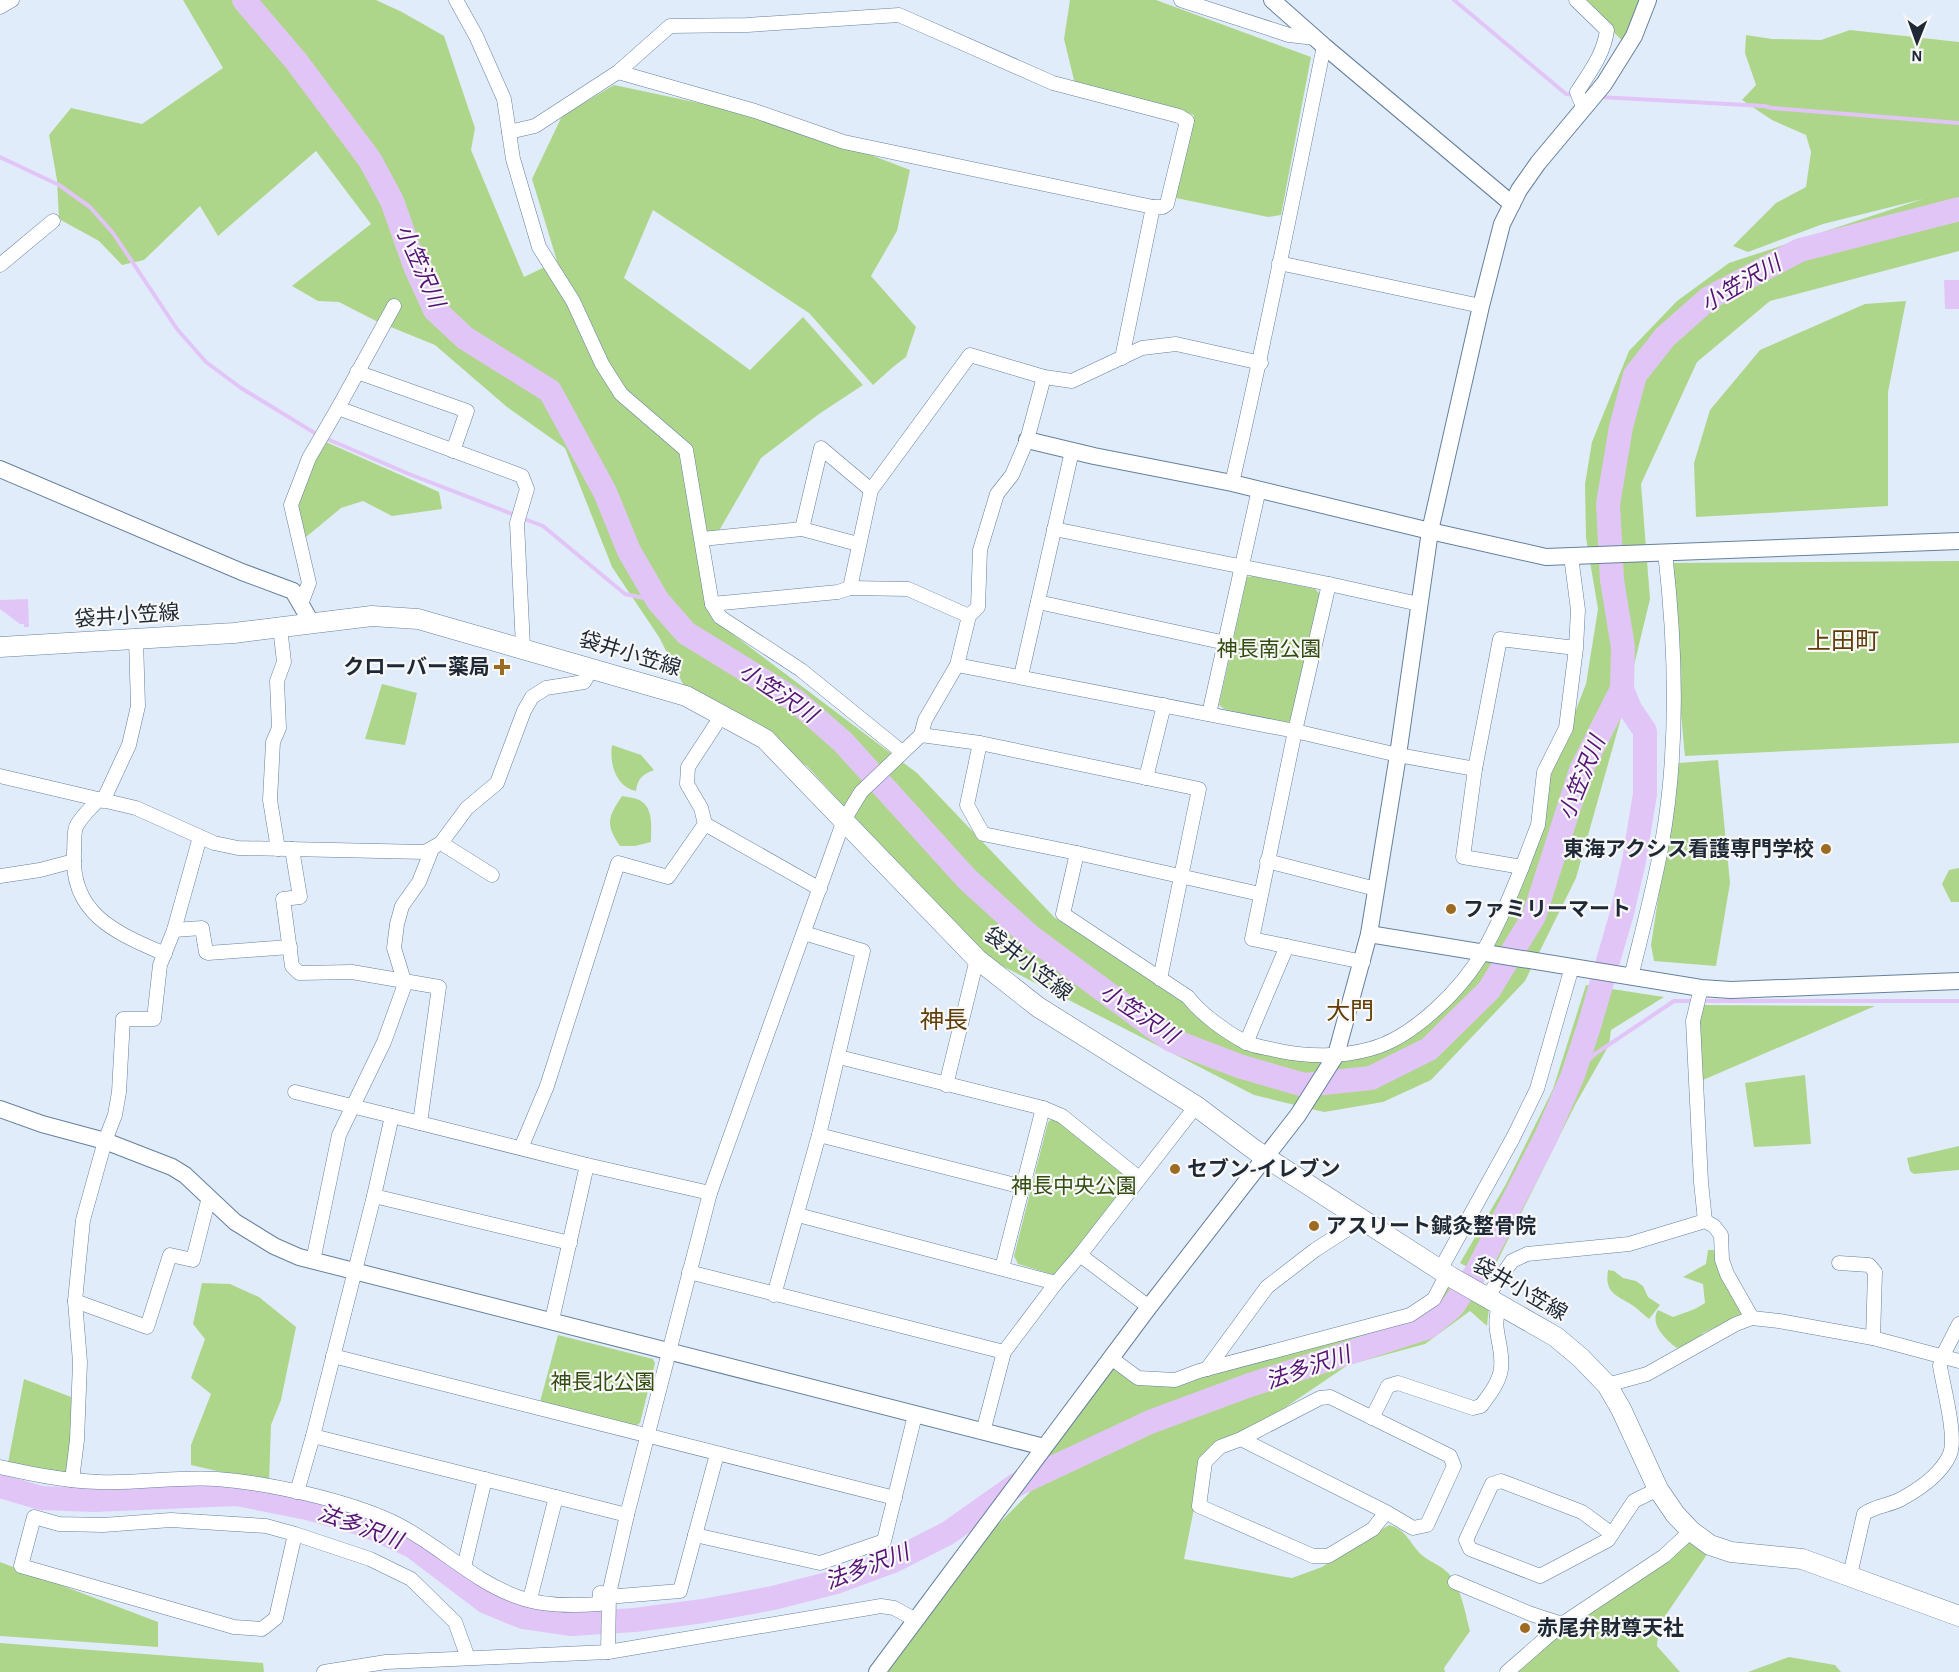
<svg xmlns="http://www.w3.org/2000/svg" width="1959" height="1672" font-family="'Alegreya Sans','Noto Sans JP',sans-serif">
<rect width="100%" height="100%" fill="#e1ecfa"/>
<g fill="#aed68a">
<polygon points="183,0 376,0 402,12 444,36 475,128 471,150 524,277 557,261 532,179 562,116 614,85 780,120 910,170 897,231 871,276 916,327 906,357 893,367 873,385 809,313 653,210 624,278 750,370 803,317 863,385 819,414 761,458 705,555 714,620 917,773 1055,918 1191,1000 1259,1051 1350,1058 1388,1042 1444,1000 1504,911 1537,828 1551,774 1586,684 1598,609 1586,538 1585,484 1592,442 1629,351 1677,301 1729,263 1923,199 1823,224 1748,252 1733,246 1776,203 1806,187 1811,152 1806,135 1772,120 1742,100 1756,85 1745,53 1746,35 1772,39 1821,40 1850,30 1959,42 1959,251 1770,301 1697,362 1641,484 1650,599 1623,711 1576,878 1525,981 1431,1080 1383,1102 1324,1112 1254,1095 979,954 807,766 685,688 659,637 612,567 565,448 507,407 435,345 376,321 339,302 318,301 292,286 371,224 316,151 218,236 200,206 144,260 122,265 99,241 59,219 57,180 49,135 71,108 142,124 223,68"/>
<polygon points="1070,0 1156,0 1311,57 1281,215 1268,217 1176,198 1194,115 1075,84 1064,39"/>
<polygon points="1580,0 1646,0 1628,46"/>
<polygon points="1906,301 1888,392 1888,506 1696,517 1694,463 1710,410 1760,350 1865,304"/>
<polygon points="326,442 439,492 442,509 392,516 363,501 341,508 306,537 294,498"/>
<polygon points="1959,561 1959,743 1685,756 1666,563"/>
<polygon points="1253,576 1315,589 1320,594 1291,721 1284,723 1224,709 1219,705 1247,577"/>
<polygon points="382,684 417,693 405,745 365,739"/>
<path d="M 612,745 L 641,755 L 654,770 C 642,775 638,778 636,791 C 616,787 609,763 612,745 Z"/>
<polygon points="1718,760 1730,883 1716,966 1654,961 1651,945 1679,763"/>
<path d="M 622,796 C 628,797 636,798 641,801 C 654,809 651,830 651,842 L 635,846 L 620,846 C 605,824 608,817 622,796 Z"/>
<polygon points="1959,868 1959,902 1951,902 1942,884 1949,870"/>
<polygon points="1586,985 1664,997 1611,1030 1609,1045 1575,1105 1489,1278 1460,1263 1506,1184 1553,1089"/>
<polygon points="1697,1005 1875,1006 1696,1083"/>
<polygon points="1805,1075 1811,1144 1754,1147 1745,1083"/>
<polygon points="1054,1118 1129,1175 1131,1181 1058,1273 1054,1275 1018,1264 1014,1256 1048,1122"/>
<polygon points="1959,1146 1959,1170 1914,1174 1910,1171 1907,1158"/>
<path d="M 1708,1250 L 1717,1250 L 1743,1314 L 1703,1333 L 1696,1342 L 1677,1348 C 1666,1340 1649,1324 1658,1310 L 1673,1317 L 1695,1309 L 1705,1303 L 1703,1284 L 1683,1277 L 1706,1264 Z"/>
<path d="M 1608,1270 L 1614,1271 L 1623,1278 L 1636,1281 L 1643,1286 L 1648,1297 L 1660,1305 L 1649,1319 C 1643,1314 1636,1307 1629,1303 C 1613,1294 1605,1291 1608,1270 Z"/>
<path d="M 1447,1274 L 1489,1307 L 1487,1326 L 1470,1311 L 1425,1344 L 1348,1365 L 1203,1463 L 1184,1559 L 1292,1578 L 1322,1567 L 1389,1525 C 1407,1529 1410,1545 1423,1556 C 1430,1562 1440,1565 1446,1571 C 1461,1584 1465,1613 1470,1631 L 1444,1668 L 1445,1672 L 878,1672 L 953,1570 L 1034,1488 L 1039,1486 L 1034,1469 L 1111,1358 L 1138,1378 L 1175,1380 L 1410,1315 Z"/>
<polygon points="202,1283 230,1284 259,1297 296,1327 281,1400 271,1425 269,1483 191,1465 191,1445 211,1394 191,1378 205,1339 193,1324"/>
<polygon points="558,1335 653,1359 655,1363 640,1423 635,1426 540,1402"/>
<polygon points="24,1379 79,1400 72,1480 7,1468"/>
<polygon points="1695,1534 1708,1553 1659,1625 1657,1646 1680,1672 1506,1672"/>
<polygon points="0,1562 158,1622 158,1647 0,1636"/>
<polygon points="0,1643 263,1663 264,1672 0,1672"/>
<polygon points="1789,1657 1835,1665 1841,1672 1748,1672"/>
</g>
<g fill="#e2c5f7">
<polygon points="1944,280 1959,280 1959,309 1945,309"/>
<polygon points="28,599 29,627 24,627 24,624 20,624 0,609 0,600"/>
</g>
<g fill="none" stroke-linecap="round" stroke-linejoin="round">
<g stroke="#e2c5f7" stroke-width="4">
<polyline points="1454,0 1566,94 1575,95"/>
<polyline points="1600,97 1764,106 1772,108 1959,123"/>
<polyline points="0,157 59,185 90,207 113,233 177,329 206,362 241,388 318,435"/>
<polyline points="325,438 409,474 515,515"/>
<polyline points="522,518 543,526 625,594 658,601"/>
<polyline points="1702,1001 1959,1001"/>
<polyline points="1573,1075 1595,1054 1674,1001 1694,1001"/>
</g>
<g stroke="#e2c5f7" stroke-width="24">
<polyline points="244,0 296,61 370,160 392,201 415,266 435,310 465,338 550,391 605,492 629,551 658,601 686,633 796,701 843,742 967,879 1031,937 1171,1040 1239,1066 1304,1085 1371,1078 1429,1049 1489,990 1534,916 1581,770 1622,689 1623,647 1612,580 1608,504 1621,427 1635,375 1665,337 1709,298 1800,250 1959,209"/>
<polyline points="0,1486 41,1498 94,1500 237,1494 307,1508 366,1525 412,1546 486,1602 523,1617 572,1624 635,1620 703,1611 773,1598 836,1582 893,1561 948,1533 1016,1485 1150,1422 1247,1386 1428,1327 1452,1307 1477,1271 1546,1137 1573,1075 1590,1023 1622,913 1634,861 1645,794 1645,731 1630,709 1622,689"/>
</g>
<g stroke="#65809d" stroke-width="15">
<g id="minor">
<polyline points="456,0 476,36 504,99 513,159 539,247 573,301 602,364 621,394 686,450 712,604 720,617 801,670 902,752"/>
<polyline points="1181,0 1289,35 1315,38"/>
<path d="M 1576,0 L 1607,30 C 1604,54 1590,72 1577,92 L 1584,109"/>
<polyline points="0,7 12,0"/>
<polyline points="618,72 755,111 844,142 1153,207 1122,358"/>
<polyline points="509,132 535,126 618,72 670,26 747,25 899,15 1053,83 1179,116 1187,121 1167,204 1163,207 1153,207"/>
<polyline points="1279,263 1481,306"/>
<polyline points="0,265 53,221"/>
<polyline points="394,306 338,408 522,476 527,489 517,523 523,647"/>
<polyline points="357,372 467,411 453,451"/>
<path d="M 1232,483 C 1266,338 1294,192 1324,46"/>
<polyline points="802,529 821,448 871,490"/>
<polyline points="1054,529 1329,584 1295,731 1252,939 1363,962"/>
<polyline points="702,539 802,529 858,544"/>
<polyline points="1571,556 1578,610 1576,648 1566,728 1544,772 1538,825 1522,867 1463,857 1475,769 1500,639 1576,648"/>
<polyline points="1329,584 1419,604"/>
<polyline points="850,588 871,490 970,355 1044,377 1072,381 1142,348 1176,344 1261,363"/>
<polyline points="1038,602 1226,643"/>
<polyline points="301,604 309,583 291,505 309,458 338,408"/>
<polyline points="712,604 838,592 850,588 908,589 969,616"/>
<polyline points="957,665 1295,731 1398,755 1475,769"/>
<polyline points="1021,676 1072,451"/>
<polyline points="1209,714 1259,489"/>
<polyline points="921,735 980,743 1199,789 1160,979"/>
<polyline points="980,743 967,805 983,834 1077,853 1260,894"/>
<polyline points="0,776 136,808 214,843 238,848 425,852 441,843 467,808 497,783 524,711 532,697 546,688 584,682 592,668"/>
<polyline points="1146,778 1164,705"/>
<path d="M 98,800 C 91,808 82,816 77,825 C 73,831 75,844 74,852 C 70,914 116,933 165,954"/>
<polyline points="103,801 129,745 138,706 136,640"/>
<polyline points="705,824 820,889"/>
<polyline points="441,843 492,875"/>
<polyline points="278,849 270,800 273,742 279,728 277,681 284,662 280,627"/>
<polyline points="292,849 300,897 283,899 292,966 299,973 352,972 439,987 420,1123"/>
<path d="M 1077,853 L 1063,914 L 1188,997 C 1201,1014 1226,1032 1245,1042 C 1255,1047 1269,1048 1280,1051 C 1308,1057 1342,1057 1370,1049 C 1413,1038 1463,988 1484,950 C 1499,923 1511,895 1522,867"/>
<polyline points="1267,861 1376,889"/>
<polyline points="0,876 40,870 74,861"/>
<polyline points="174,930 202,928 206,952 208,953 290,947"/>
<path d="M 1631,977 C 1642,932 1654,888 1662,843 C 1679,748 1676,648 1665,552"/>
<polyline points="1701,988 1693,1021 1701,1182 1705,1221"/>
<polyline points="1246,1043 1287,946"/>
<polyline points="839,1057 1043,1108 1062,1116 1139,1178"/>
<polyline points="946,1085 977,959"/>
<polyline points="295,1092 392,1116"/>
<polyline points="819,1135 1023,1187"/>
<polyline points="521,1148 547,1086 618,863 668,877 705,824 701,808 687,784 688,767 722,715"/>
<polyline points="374,1196 570,1243"/>
<polyline points="798,1215 1056,1283"/>
<polyline points="1080,1255 1149,1307"/>
<polyline points="313,1261 339,1135 384,1042 405,984 394,948 397,924 402,906 419,882 432,849"/>
<polyline points="1839,1263 1869,1265 1875,1272 1873,1338"/>
<polyline points="1002,1268 1043,1108"/>
<polyline points="1440,1270 1513,1138 1537,1089 1572,967"/>
<polyline points="689,1272 1004,1352"/>
<polyline points="774,1295 819,1135 863,951 804,933"/>
<polyline points="1487,1297 1512,1261 1527,1254 1629,1244 1705,1221 1714,1226 1721,1235 1722,1260 1727,1274 1752,1318"/>
<polyline points="75,1301 147,1327 170,1255 193,1260 209,1197"/>
<polyline points="552,1320 587,1165"/>
<polyline points="333,1356 895,1498"/>
<polyline points="1111,1358 1138,1378 1175,1380 1199,1371 1410,1315 1434,1299 1447,1274"/>
<polyline points="1207,1369 1267,1287 1315,1250 1363,1219"/>
<polyline points="1607,1385 1647,1374 1736,1324 1752,1318 1779,1321 1873,1338 1959,1361"/>
<path d="M 1372,1418 L 1388,1386 L 1398,1383 L 1473,1408 L 1481,1406 C 1489,1395 1499,1383 1501,1369 C 1504,1344 1490,1329 1500,1304"/>
<polyline points="983,1432 1004,1352 1056,1283 1080,1255 1196,1106"/>
<polyline points="1241,1439 1386,1512 1413,1528 1427,1525 1454,1466 1450,1456 1330,1397 1320,1398 1241,1439 1220,1447 1205,1462 1199,1506 1313,1556 1328,1556 1373,1529 1386,1512"/>
<path d="M 0,1467 C 32,1474 65,1481 99,1482 C 138,1484 178,1476 217,1479 C 269,1483 346,1500 393,1522 C 437,1543 472,1581 518,1597 C 542,1606 573,1606 599,1604 L 600,1593 L 619,1596 L 680,1591 L 717,1454"/>
<polyline points="72,1480 77,1440 80,1362 75,1301 83,1220 105,1141 115,1115 119,1092 123,1019 154,1019 160,965 174,930 200,837"/>
<polyline points="297,1492 313,1436"/>
<polyline points="627,1515 313,1436 374,1196 392,1116 587,1165 710,1193"/>
<polyline points="295,1534 276,1618 262,1629 234,1627 21,1566 34,1517 59,1524 103,1525 171,1520 266,1526 295,1534 370,1559 411,1579 455,1622 468,1658"/>
<polyline points="1612,1534 1582,1512 1501,1481 1492,1484 1466,1540 1470,1549 1540,1576 1608,1540 1634,1501 1658,1489"/>
<polyline points="695,1535 820,1563 884,1541 915,1415"/>
<polyline points="464,1567 485,1479"/>
<path d="M 1850,1575 L 1864,1514 C 1876,1505 1890,1506 1903,1498 C 1921,1488 1942,1473 1950,1454 C 1957,1436 1943,1386 1940,1366 L 1942,1357 L 1959,1324"/>
<polyline points="1455,1582 1531,1614 1562,1624"/>
<polyline points="530,1599 556,1497"/>
<polyline points="608,1652 609,1594 627,1515 710,1193 844,820 861,792 921,735 925,720 957,665 969,616 978,607 980,550 997,494 1012,475 1027,440 1044,377"/>
<polyline points="324,1672 386,1662 608,1652 881,1606 894,1608 916,1620"/>
<polyline points="1507,1672 1562,1624 1664,1556 1691,1531"/>
</g>
</g>
<g stroke="#65809d" stroke-width="18">
<g id="tertiary">
<polyline points="1272,0 1324,46 1512,204"/>
<polyline points="1027,440 1094,456 1232,483 1430,531 1546,557 1959,541"/>
<polyline points="0,469 242,572 293,591 311,622"/>
<polyline points="1369,934 1701,988 1731,990 1959,981"/>
<polyline points="0,1109 42,1124 105,1141 172,1167 185,1175 235,1222 274,1246 299,1257 1044,1447"/>
<polyline points="877,1672 1149,1307 1298,1115 1336,1055 1369,934 1398,755 1430,531 1481,306 1502,224 1519,190 1538,163 1604,84 1634,36 1648,0"/>
</g>
</g>
<g stroke="#65809d" stroke-width="21">
<polyline id="secondary" points="0,647 234,633 372,616 418,619 686,696 765,739 977,959 1038,1007 1196,1106 1256,1151 1451,1277 1556,1337 1581,1358 1607,1385 1621,1409 1658,1489 1675,1514 1691,1531 1710,1545 1731,1552 1802,1559 1959,1616"/>
</g>
<use href="#minor" stroke="#fff" stroke-width="14"/>
<use href="#tertiary" stroke="#fff" stroke-width="16"/>
<use href="#secondary" stroke="#fff" stroke-width="20"/>
</g>
<g fill="#9d6a21" stroke="#f8f8f8" stroke-width="2">
<path d="M499 658h6v6h6v6h-6v6h-6v-6h-6v-6h6z"/>
<circle cx="1826" cy="849" r="6"/>
<circle cx="1451" cy="909" r="6"/>
<circle cx="1175" cy="1169" r="6"/>
<circle cx="1314" cy="1226" r="6"/>
<circle cx="1525" cy="1628" r="6"/>
</g>
<g text-anchor="middle" dominant-baseline="central" stroke-width="4.5" stroke-linejoin="round" paint-order="stroke">
<g font-size="21" fill="#1e2935" stroke="#f8f8f8">
<text transform="translate(127 616) rotate(-4)">袋井小笠線</text>
<text transform="translate(630 654) rotate(17)">袋井小笠線</text>
<text transform="translate(1028 964) rotate(38)">袋井小笠線</text>
<text transform="translate(1520 1289) rotate(30)">袋井小笠線</text>
</g>
<g font-size="21" fill="#324d0f" stroke="#f8f8f8">
<text x="1269" y="649">神長南公園</text>
<text x="1074" y="1186">神長中央公園</text>
<text x="603" y="1382">神長北公園</text>
</g>
<g font-size="21" font-weight="bold" fill="#1e2935" stroke="#f8f8f8" text-anchor="start">
<text x="490" y="667" text-anchor="end">クローバー薬局</text>
<text x="1814" y="849" text-anchor="end">東海アクシス看護専門学校</text>
<text x="1463" y="909">ファミリーマート</text>
<text x="1187" y="1169">セブン-イレブン</text>
<text x="1326" y="1226">アスリート鍼灸整骨院</text>
<text x="1537" y="1628">赤尾弁財尊天社</text>
</g>
<g font-size="22" font-style="italic" fill="#541375" stroke="#f8f8f8">
<text transform="translate(420 266) rotate(66)">小笠沢川</text>
<text transform="translate(1741 284) rotate(-30)">小笠沢川</text>
<text transform="translate(778 693) rotate(34)">小笠沢川</text>
<text transform="translate(1582 778) rotate(-68)">小笠沢川</text>
<text transform="translate(1139 1014) rotate(34)">小笠沢川</text>
<text transform="translate(1308 1368) rotate(-19)">法多沢川</text>
<text transform="translate(360 1527) rotate(20)">法多沢川</text>
<text transform="translate(867 1567) rotate(-21)">法多沢川</text>
</g>
<g font-size="24" fill="#613e09" stroke="#f8f8f8">
<text x="1843" y="642">上田町</text>
<text x="1350" y="1012">大門</text>
<text x="944" y="1021">神長</text>
</g>
</g>
<g transform="translate(1917 42) rotate(181)" stroke="#f8f8f8" stroke-width="4.5" paint-order="stroke">
<path d="M0-4.5L10 22L0 15L-10 22Z" fill="#1e2935"/>
<text y="-9" font-size="16" font-weight="bold" text-anchor="middle" fill="#1e2935">N</text>
</g>
</svg>
